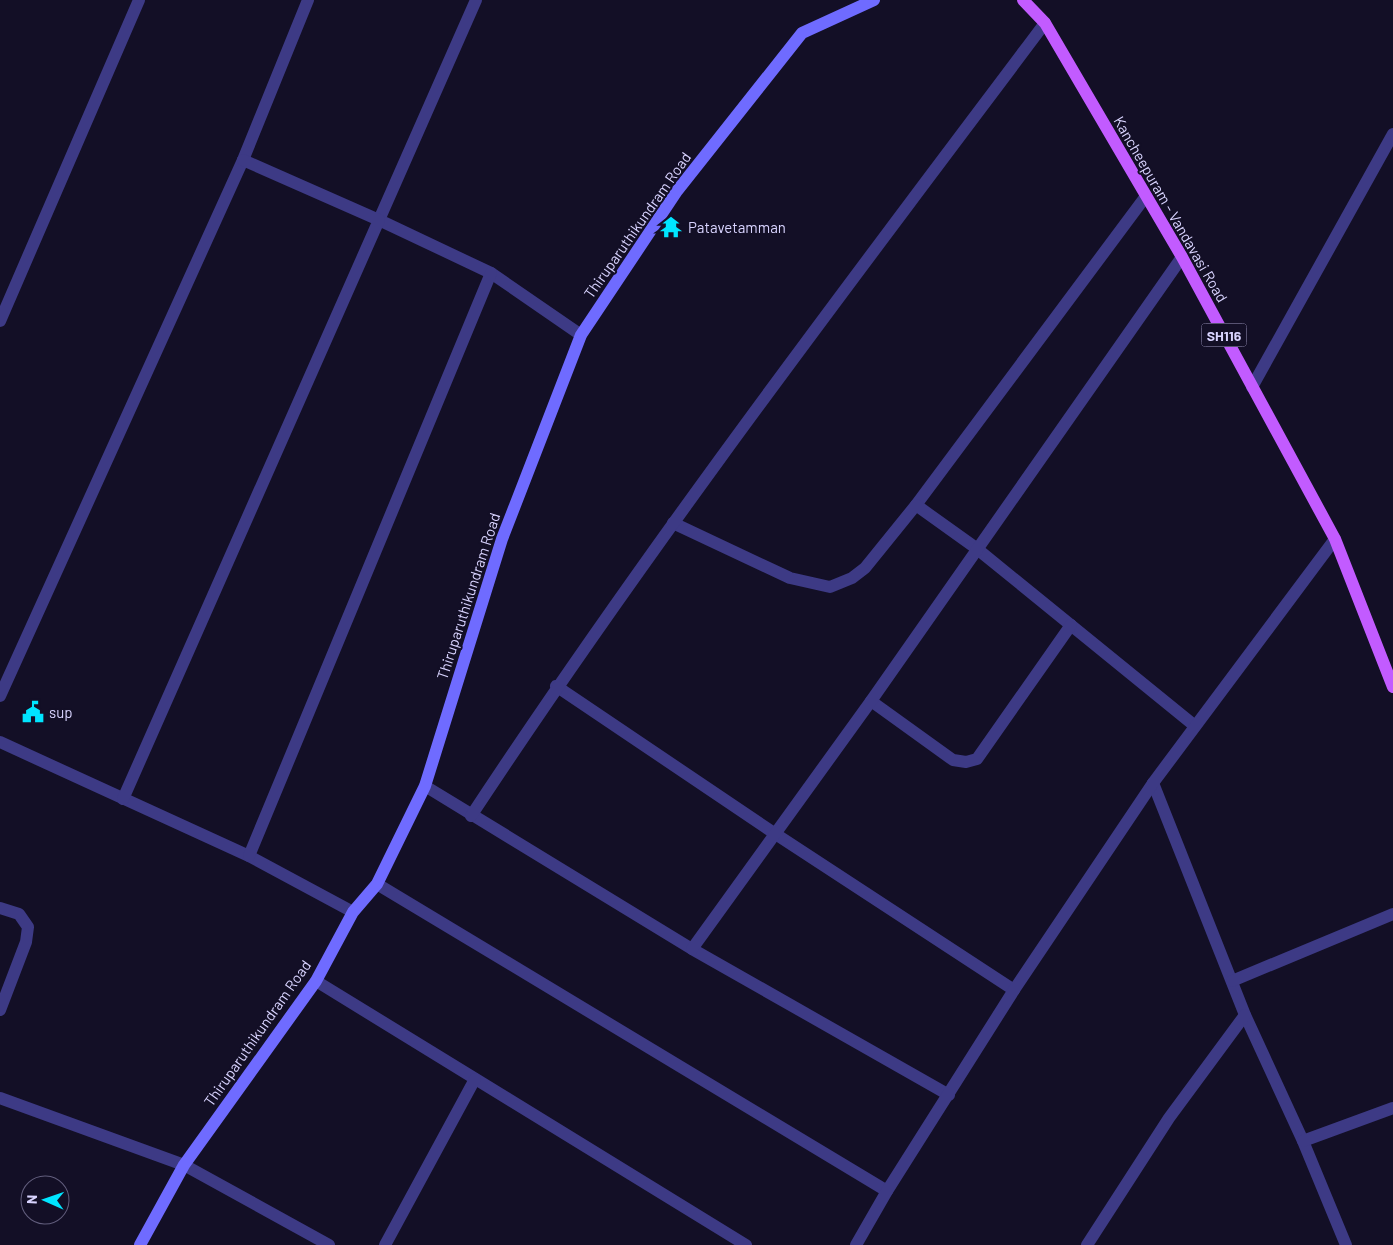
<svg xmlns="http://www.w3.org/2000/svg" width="1393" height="1245" font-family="Barlow,sans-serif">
<rect width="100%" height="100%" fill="#130f26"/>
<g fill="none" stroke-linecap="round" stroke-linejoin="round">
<g stroke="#3d3a85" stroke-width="12">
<polyline points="476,0 379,220 491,273 581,335"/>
<polyline points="0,321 139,0"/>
<polyline points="1252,387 1393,134"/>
<polyline points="916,505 1146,196"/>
<polyline points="673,523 790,578 830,587 852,578 865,568 916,505 976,548 1195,726"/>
<polyline points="556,686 774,833 1014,990"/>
<polyline points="0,696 243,160 308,0"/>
<polyline points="871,701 953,760 966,762 977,759 1071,625"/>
<polyline points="0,742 249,856 353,912"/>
<polyline points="1153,783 1245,1015 1303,1141 1346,1245"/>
<polyline points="425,786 692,949 949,1095"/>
<polyline points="123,799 379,220 243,160"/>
<path d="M 471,816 C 651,543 849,284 1045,23"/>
<polyline points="249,856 491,273"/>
<polyline points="377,884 887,1191"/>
<polyline points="0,908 19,914 28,927 26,942 0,1010"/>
<polyline points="692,949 871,701 1182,257"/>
<polyline points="316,981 746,1245"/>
<polyline points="1232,981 1393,914"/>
<polyline points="0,1098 184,1165 329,1245"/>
<polyline points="1303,1141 1393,1108"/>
<polyline points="385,1245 475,1079"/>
<polyline points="856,1245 887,1191 1014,990 1153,783 1335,539"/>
<polyline points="1087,1245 1169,1118 1245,1015"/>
</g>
<polyline stroke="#6f6bff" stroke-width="12" points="140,1245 184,1165 316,981 353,912 377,884 425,786 502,539 581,335 677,191 802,33 874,0"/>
<polyline stroke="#c25bff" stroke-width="12" points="1023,0 1045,23 1182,257 1335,539 1393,687"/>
</g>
<defs>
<g id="temple-bare" transform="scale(1.725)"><path d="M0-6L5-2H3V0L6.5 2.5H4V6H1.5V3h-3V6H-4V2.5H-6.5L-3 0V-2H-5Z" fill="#00e5ff" stroke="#130f26" stroke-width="2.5" paint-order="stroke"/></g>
<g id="civic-bare" transform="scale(1.725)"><path d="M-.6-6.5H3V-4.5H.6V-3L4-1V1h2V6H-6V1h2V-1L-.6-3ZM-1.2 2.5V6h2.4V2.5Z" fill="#00e5ff" stroke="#130f26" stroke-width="2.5" paint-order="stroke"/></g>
</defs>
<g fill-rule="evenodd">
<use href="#temple-bare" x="671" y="227"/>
<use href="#civic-bare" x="33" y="712"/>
</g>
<g text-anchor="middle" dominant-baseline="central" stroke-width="4" stroke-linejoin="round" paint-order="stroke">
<rect fill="#130f26" stroke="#9e99be" stroke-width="1" x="1201.5" y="323.5" width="45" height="23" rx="4"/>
<g font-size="14" font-weight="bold" fill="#d9d4ff">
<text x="1224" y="335">SH116</text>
</g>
<g font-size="15" fill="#d9d4ff" stroke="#130f26">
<text transform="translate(1171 209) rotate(60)">Kancheepuram - Vandavasi Road</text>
<text transform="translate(637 225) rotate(-55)">Thiruparuthikundram Road</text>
<text transform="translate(468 596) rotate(-72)">Thiruparuthikundram Road</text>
<text transform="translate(257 1033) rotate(-55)">Thiruparuthikundram Road</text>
</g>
<g font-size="15" fill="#d9d4ff" stroke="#130f26" text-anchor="start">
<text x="688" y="227">Patavetamman</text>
<text x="49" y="712">sup</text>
</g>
</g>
<g transform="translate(45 1200) rotate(272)"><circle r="24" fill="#130f26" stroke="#625e7d"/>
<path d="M0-4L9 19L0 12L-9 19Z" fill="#00e5ff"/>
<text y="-8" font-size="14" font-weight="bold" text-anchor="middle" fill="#d9d4ff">N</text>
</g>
</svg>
